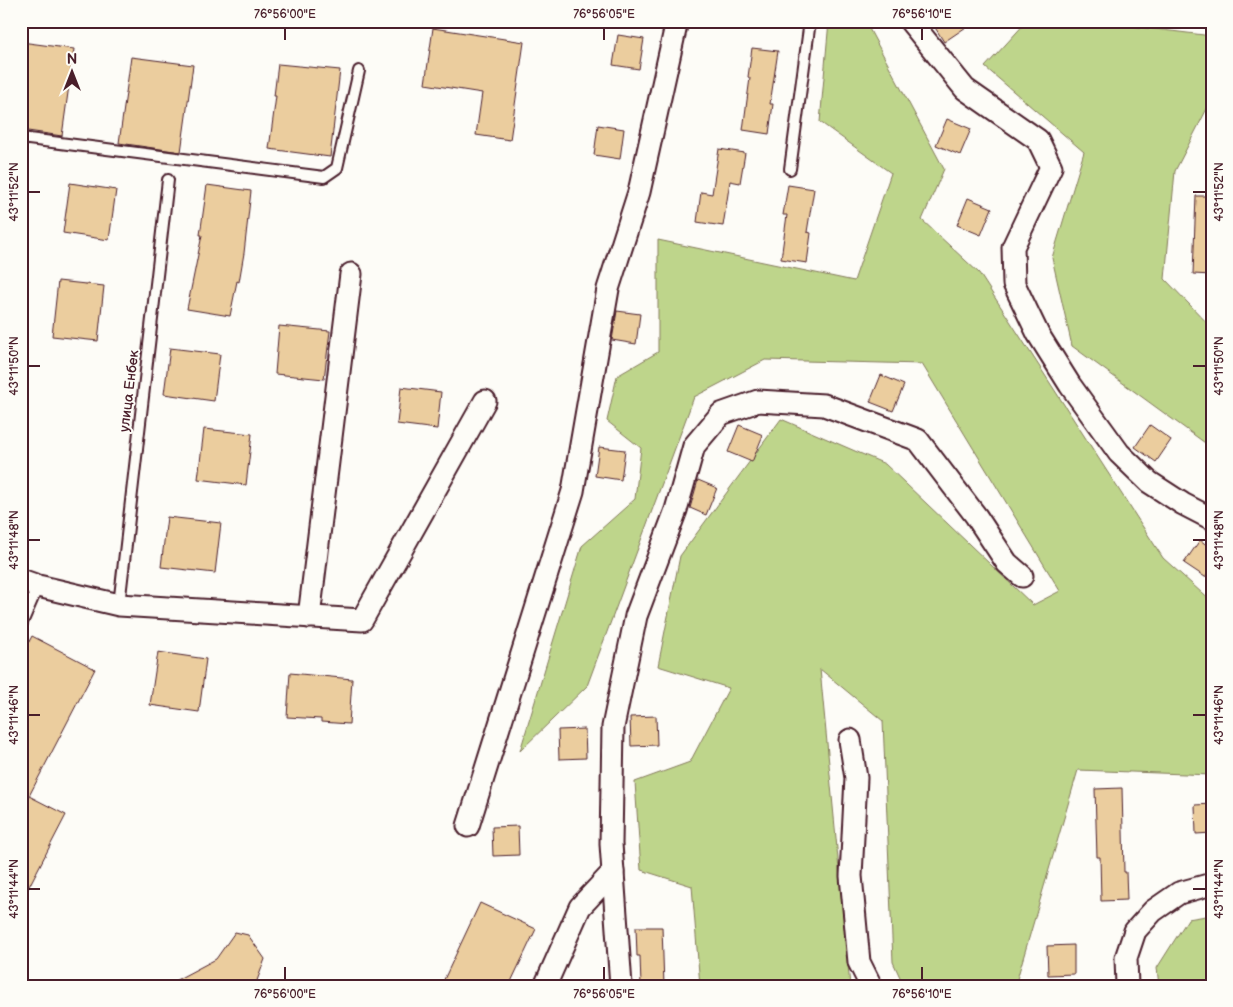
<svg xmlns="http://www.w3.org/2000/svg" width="1233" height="1007" font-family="'Balsamiq Sans',sans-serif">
<rect width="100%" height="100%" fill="#fdfcf7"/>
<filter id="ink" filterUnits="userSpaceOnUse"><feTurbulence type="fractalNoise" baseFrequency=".02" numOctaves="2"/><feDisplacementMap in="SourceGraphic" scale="10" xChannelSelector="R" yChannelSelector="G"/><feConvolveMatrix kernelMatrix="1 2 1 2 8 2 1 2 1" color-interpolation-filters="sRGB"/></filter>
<g filter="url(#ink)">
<g fill="#bed58b" stroke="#847a5b">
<polygon points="829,21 865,21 944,169 922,220 979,273 1163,558 1212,602 1212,775 1078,770 1015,986 904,986 893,962 883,721 820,669 850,986 700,986 692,886 641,870 635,782 690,762 729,688 658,666 680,556 781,419 885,464 1033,605 1060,591 922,364 765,360 694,397 587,686 520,751 582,546 635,499 641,448 607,421 617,376 658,352 658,240 854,281 891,173 820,122"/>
<polygon points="1027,21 1089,21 1212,36 1212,99 1175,171 1165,279 1212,328 1212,448 1072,346 1052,258 1084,152 985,67"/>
<polygon points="1212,915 1212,986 1159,986 1157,968 1188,919"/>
</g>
<g fill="#ebcd9e" stroke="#4a1f2b">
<polygon points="931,21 975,21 944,42"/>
<polygon points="433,28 524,42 510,140 476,135 482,93 425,84"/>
<polygon points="618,35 644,39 639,69 613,65"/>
<polygon points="21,42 74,49 62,136 21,130"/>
<polygon points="752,48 778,51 770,104 773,104 769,134 743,130 750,78 748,77"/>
<polygon points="131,57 193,65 181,152 119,143"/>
<polygon points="278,64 340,70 330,157 269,149 276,96 274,96"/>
<polygon points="947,119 971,129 960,155 936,145"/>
<polygon points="598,125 624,129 620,159 594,155"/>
<polygon points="719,149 745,153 740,183 730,181 723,226 697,222 701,192 712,194"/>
<polygon points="70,183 116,190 109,240 63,233"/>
<polygon points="207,185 251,191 244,253 239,282 237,281 230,316 187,309 202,235 200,235"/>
<polygon points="788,185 814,189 807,232 811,233 807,263 781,259 787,215 783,215"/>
<polygon points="1196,196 1212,196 1212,275 1193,274"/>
<polygon points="968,198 992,208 981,235 957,225"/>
<polygon points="58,281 104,286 98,341 52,336"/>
<polygon points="617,311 640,314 636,344 612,340"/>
<polygon points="279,326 330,331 324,379 275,374"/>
<polygon points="170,348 220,354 214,401 164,394"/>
<polygon points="881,375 904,385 893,411 870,402"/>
<polygon points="401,387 441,392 437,429 397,424"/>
<polygon points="739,425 763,435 752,462 728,452"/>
<polygon points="1150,425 1171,440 1156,462 1135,447"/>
<polygon points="204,429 252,434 246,485 198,479"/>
<polygon points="599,447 625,450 621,480 595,476"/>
<polygon points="698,480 717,488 706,515 690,508"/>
<polygon points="167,517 221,523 215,573 161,567"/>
<polygon points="1200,540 1212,549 1212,567 1205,577 1184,563"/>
<polygon points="32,636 95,669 29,796 66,815 21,902 21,657"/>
<polygon points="158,652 206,659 199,712 150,705"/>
<polygon points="290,673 352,679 349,724 321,722 321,719 287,717"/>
<polygon points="656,716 657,745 631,746 630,717"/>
<polygon points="585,729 586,758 559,759 558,730"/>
<polygon points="1122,788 1124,872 1126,872 1127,900 1101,901 1100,857 1097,857 1095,789"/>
<polygon points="1212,804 1212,833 1196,834 1195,805"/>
<polygon points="518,826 519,855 493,856 492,827"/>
<polygon points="480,903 536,929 509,986 441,986"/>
<polygon points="636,927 662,927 664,986 641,986 640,956 637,956"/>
<polygon points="235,932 248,935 265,959 255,986 165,986 216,959"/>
<polygon points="1074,945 1074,974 1048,975 1047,946"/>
</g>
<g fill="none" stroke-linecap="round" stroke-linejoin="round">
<g stroke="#4a1f2b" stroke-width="14">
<g id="lane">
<polyline points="21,138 324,177 337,168 359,71"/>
<polyline points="790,169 810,21"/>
<polyline points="119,605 168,180"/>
<polyline points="21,625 38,586"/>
</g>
</g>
<g stroke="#4a1f2b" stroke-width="25">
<g id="street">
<polyline points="910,21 965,89 1038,140 1051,167 1013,247 1014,284 1038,334 1070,385 1119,453 1149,482 1183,504 1212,519"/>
<polyline points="21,580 38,586 119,605 362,620 485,401"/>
<polyline points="309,617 351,274"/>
<polyline points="850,740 856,778 851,876 859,962 871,986"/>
<polyline points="468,826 573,491 608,289 639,192 677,21"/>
<polyline points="545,986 580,907 613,872"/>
<polyline points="621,986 611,844 613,727 636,616 676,510 694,446 721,414 758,401 824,405 918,440 976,516 1007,563 1022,576"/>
<polyline points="1127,986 1126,958 1135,931 1153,911 1179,893 1212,884"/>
</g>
</g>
<use href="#lane" stroke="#fdfcf7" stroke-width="10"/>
<use href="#street" stroke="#fdfcf7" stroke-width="21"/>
</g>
</g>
<path fill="none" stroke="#4a1f2b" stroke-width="2" d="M 285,28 L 285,40M 604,28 L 604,40M 922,28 L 922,40M 28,192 L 40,192M 1193,192 L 1206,192M 28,366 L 40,366M 1193,366 L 1206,366M 28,540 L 40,540M 1193,540 L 1206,540M 28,715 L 40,715M 1193,715 L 1206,715M 28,889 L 40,889M 1193,889 L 1206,889M 285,967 L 285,980M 604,967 L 604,980M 922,967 L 922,980"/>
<g text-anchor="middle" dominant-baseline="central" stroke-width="4" stroke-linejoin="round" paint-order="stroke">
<g font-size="14" fill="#4a1f2b" stroke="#fdfcf7">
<text transform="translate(129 391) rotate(-83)">улица Енбек</text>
</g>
</g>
<rect width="1233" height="1007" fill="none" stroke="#fdfcf7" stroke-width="55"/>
<g transform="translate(72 72)" stroke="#fdfcf7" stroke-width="4" paint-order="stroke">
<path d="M0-4L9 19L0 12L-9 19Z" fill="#4a1f2b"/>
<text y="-8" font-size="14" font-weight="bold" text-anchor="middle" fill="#4a1f2b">N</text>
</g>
<rect x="28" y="28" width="1178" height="952" fill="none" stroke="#4a1f2b" stroke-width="2"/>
<g font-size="12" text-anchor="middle" fill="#4a1f2b">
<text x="285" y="18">76°56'00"E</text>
<text x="604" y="18">76°56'05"E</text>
<text x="922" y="18">76°56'10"E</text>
<text transform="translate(14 192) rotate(-90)" y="4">43°11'52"N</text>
<text transform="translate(1219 192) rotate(-90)" y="4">43°11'52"N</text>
<text transform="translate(14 366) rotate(-90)" y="4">43°11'50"N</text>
<text transform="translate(1219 366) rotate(-90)" y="4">43°11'50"N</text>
<text transform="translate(14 540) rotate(-90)" y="4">43°11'48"N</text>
<text transform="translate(1219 540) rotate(-90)" y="4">43°11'48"N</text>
<text transform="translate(14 715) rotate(-90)" y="4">43°11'46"N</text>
<text transform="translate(1219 715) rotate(-90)" y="4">43°11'46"N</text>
<text transform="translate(14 889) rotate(-90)" y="4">43°11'44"N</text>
<text transform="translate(1219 889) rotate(-90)" y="4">43°11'44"N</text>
<text x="285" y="998">76°56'00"E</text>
<text x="604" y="998">76°56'05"E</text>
<text x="922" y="998">76°56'10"E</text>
</g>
</svg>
